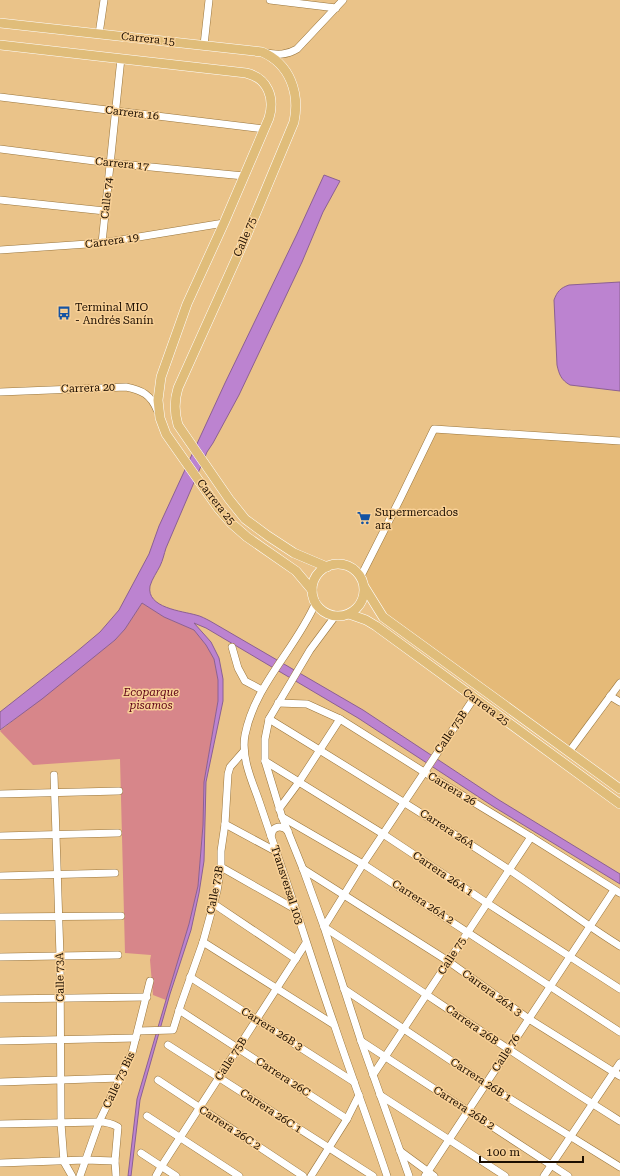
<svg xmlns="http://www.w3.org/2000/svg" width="620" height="1176" font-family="'Roboto Serif',serif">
<rect width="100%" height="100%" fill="#eac389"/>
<polygon fill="#e5ba78" points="434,429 620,441 620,683 569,752 383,617 365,588 362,579"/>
<polygon fill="#d7868a" points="142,603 164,617 194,630 206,645 214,659 218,680 218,701 204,782 203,825 198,886 189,924 166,1000 153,995 150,960 151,955 125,953 120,759 33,765 0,731 115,640 125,629"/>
<g fill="#bc83d0" stroke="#8c6092">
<path d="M 324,175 L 340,181 L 323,212 L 302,262 L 239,395 L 213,443 L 207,452 L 166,548 C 164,554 163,560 160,566 C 157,572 152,579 150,586 C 146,608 182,611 196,615 C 201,616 206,619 210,621 L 363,710 L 499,800 L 620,874 L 620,884 L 494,807 L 358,718 L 206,628 L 194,623 L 211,642 L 219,658 L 223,679 L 223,701 L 206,782 L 204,861 L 199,893 L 191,930 L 170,994 L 140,1100 L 131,1176 L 128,1176 L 137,1099 L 166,1000 L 189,924 L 198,886 L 203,825 L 204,782 L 218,701 L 218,680 L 214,659 L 206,645 L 194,630 L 164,617 L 142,603 L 125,629 L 115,640 L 42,699 L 0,730 L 0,712 L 75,653 L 100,632 L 119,610 L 149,554 L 159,526 L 225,383 L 297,234 Z"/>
<path d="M 620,282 L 620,391 L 570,385 C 561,380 559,374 557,365 L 554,300 C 557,292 560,288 569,285 Z"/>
</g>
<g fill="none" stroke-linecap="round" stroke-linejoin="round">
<g stroke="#99753c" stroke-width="8">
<g id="minor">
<polyline points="270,0 336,8"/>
<polyline points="99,34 104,0"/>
<polyline points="204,45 209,0"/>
<path d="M 266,53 C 278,55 287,55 297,49 L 343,0"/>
<polyline points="0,97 264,129"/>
<polyline points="0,149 110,163 244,176"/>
<polyline points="0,200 105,211"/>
<polyline points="102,243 121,58"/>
<polyline points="0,250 102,243 224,223"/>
<path d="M 0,392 L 126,387 C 142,390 151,395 157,410"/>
<polyline points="361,576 400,499 434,429 620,441"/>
<path d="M 316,602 C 296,649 255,684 245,735 C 241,756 251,779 258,798 C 264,816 270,833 276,851 C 296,908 314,967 334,1024 C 351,1075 370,1125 387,1176"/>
<polyline points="336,615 310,650 269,719 265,739 265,761 282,817 303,869 324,927 361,1041 409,1176"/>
<polyline points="232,647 238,668 245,681 262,690"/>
<polyline points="610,696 620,702"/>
<path d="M 474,698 L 363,864 L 324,927 C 423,991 520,1059 620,1121"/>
<polyline points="278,703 307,704 340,719 424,772 531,837 620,893"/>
<path d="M 269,719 C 349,768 429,817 508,869 C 546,894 581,922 620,946"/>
<polyline points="569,752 620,683"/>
<polyline points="265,761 383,834 487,903 620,989"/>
<polyline points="54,775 60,956 61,1123 64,1162 72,1176"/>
<polyline points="0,794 119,791"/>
<polyline points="279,809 299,782 340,719"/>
<polyline points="282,817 363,864 620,1032"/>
<polyline points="225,824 277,852"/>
<polyline points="0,836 118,833"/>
<path d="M 271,836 L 273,830 C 277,826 283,826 288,831"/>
<polyline points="221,867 295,909"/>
<polyline points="303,869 448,961 529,1019 620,1076"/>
<polyline points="0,876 115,873"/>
<polyline points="214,904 296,959"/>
<polyline points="0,917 121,916"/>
<polyline points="203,942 333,1024"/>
<polyline points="0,957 118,955"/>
<polyline points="190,977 354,1082"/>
<polyline points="344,989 486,1084 620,1167"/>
<polyline points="0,999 147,997"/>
<polyline points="179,1010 347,1119"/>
<polyline points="138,1031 173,1030 181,1004 203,942 217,891 221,867 221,851 225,824 228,774 230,767 244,751"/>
<polyline points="0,1041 136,1038"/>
<polyline points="361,1041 568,1176"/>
<polyline points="168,1045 373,1176"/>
<polyline points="373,1075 531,837"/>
<polyline points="158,1080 303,1176"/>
<polyline points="0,1082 120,1078"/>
<polyline points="380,1095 505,1176"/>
<polyline points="147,1116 239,1176"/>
<path d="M 0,1124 L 99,1122 C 106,1122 111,1123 118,1127 L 115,1161 L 116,1176"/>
<polyline points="400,1151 434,1176"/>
<polyline points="141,1153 176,1176"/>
<polyline points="0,1163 85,1160 115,1161"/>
<polyline points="80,1176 99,1122 132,1053 150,981"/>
<polyline points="156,1176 161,1167 306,943"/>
<polyline points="311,1176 347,1119 359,1095"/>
<polyline points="425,1176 614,890"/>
<polyline points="544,1176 620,1063"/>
</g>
</g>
<g stroke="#fff" stroke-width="10">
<g id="major">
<path d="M 0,23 L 262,52 C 290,64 300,93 294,122 L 246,237 L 178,388 C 174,401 174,412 178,425 L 229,499 L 245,519 L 268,536 L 294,553 L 327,567"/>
<path d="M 0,45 L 246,73 C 268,78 275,98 269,118 L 224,223 L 187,304 L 161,377 L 158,400 L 160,418 L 166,434 L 218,508 L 231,523 L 247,537 L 296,571 L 312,590"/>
<circle cx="338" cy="590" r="26"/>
<polyline points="365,588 383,617 620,789"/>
<polyline points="349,614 366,620 376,626 620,804"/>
</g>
</g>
<use href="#minor" stroke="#fff" stroke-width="7"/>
<use href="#major" stroke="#e0bd7a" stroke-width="9"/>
</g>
<defs>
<g id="bus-bare" transform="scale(1.08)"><path d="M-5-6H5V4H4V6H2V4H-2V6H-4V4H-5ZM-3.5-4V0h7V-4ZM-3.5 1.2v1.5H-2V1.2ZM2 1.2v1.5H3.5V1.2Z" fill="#1453a3" stroke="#f8d096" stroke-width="2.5" paint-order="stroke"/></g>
<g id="supermarket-bare" transform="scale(1.08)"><path d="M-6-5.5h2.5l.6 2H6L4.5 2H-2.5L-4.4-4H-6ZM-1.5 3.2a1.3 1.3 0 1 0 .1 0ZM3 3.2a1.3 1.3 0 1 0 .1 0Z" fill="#1453a3" stroke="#f8d096" stroke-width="2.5" paint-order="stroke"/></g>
</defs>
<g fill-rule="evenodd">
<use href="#bus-bare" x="64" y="313"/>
<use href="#supermarket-bare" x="364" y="518"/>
</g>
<g text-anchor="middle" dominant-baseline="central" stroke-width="3" stroke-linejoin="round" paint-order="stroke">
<g font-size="11" fill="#1c0e00" stroke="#f8d096">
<text transform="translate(148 39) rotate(6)">Carrera 15</text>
<text transform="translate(132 113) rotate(7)">Carrera 16</text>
<text transform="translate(122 164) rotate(6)">Carrera 17</text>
<text transform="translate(107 198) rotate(-84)">Calle 74</text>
<text transform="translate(245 237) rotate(-67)">Calle 75</text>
<text transform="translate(112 241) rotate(-8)">Carrera 19</text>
<text transform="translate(88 388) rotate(-2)">Carrera 20</text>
<text transform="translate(216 502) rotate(52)">Carrera 25</text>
<text transform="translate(486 707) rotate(36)">Carrera 25</text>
<text transform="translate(451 732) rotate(-56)">Calle 75B</text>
<text transform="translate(452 789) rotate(31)">Carrera 26</text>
<text transform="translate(447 829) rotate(33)">Carrera 26A</text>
<text transform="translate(443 874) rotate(34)">Carrera 26A 1</text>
<text transform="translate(287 885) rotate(72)">Transversal 103</text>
<text transform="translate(215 890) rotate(-79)">Calle 73B</text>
<text transform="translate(423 902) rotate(33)">Carrera 26A 2</text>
<text transform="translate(452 956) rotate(-57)">Calle 75</text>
<text transform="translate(60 977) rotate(-91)">Calle 73A</text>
<text transform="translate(492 993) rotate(36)">Carrera 26A 3</text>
<text transform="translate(472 1025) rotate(35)">Carrera 26B</text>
<text transform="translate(272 1029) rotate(32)">Carrera 26B 3</text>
<text transform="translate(506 1053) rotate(-57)">Calle 76</text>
<text transform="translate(231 1059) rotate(-57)">Calle 75B</text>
<text transform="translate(283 1077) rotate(33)">Carrera 26C</text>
<text transform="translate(119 1080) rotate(-65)">Calle 73 Bis</text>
<text transform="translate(481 1080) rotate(33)">Carrera 26B 1</text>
<text transform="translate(464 1108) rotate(33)">Carrera 26B 2</text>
<text transform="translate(271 1111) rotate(33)">Carrera 26C 1</text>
<text transform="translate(230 1128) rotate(33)">Carrera 26C 2</text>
</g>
<g font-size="11" fill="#1c0e00" stroke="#f8d096" text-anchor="start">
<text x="75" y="307">Terminal MIO<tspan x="75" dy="13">- Andrés Sanín</tspan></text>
<text x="375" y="512">Supermercados<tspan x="375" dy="13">ara</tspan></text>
</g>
<g font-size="11" font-style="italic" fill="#5d0016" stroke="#f8d096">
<text x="151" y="692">Ecoparque<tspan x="151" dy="13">pisamos</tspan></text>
</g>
</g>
<path d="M480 1156v6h103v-6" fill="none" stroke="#1c0e00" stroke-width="2"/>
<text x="486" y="1156" font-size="12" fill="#1c0e00" stroke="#f8d096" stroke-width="3" paint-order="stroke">100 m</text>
</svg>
